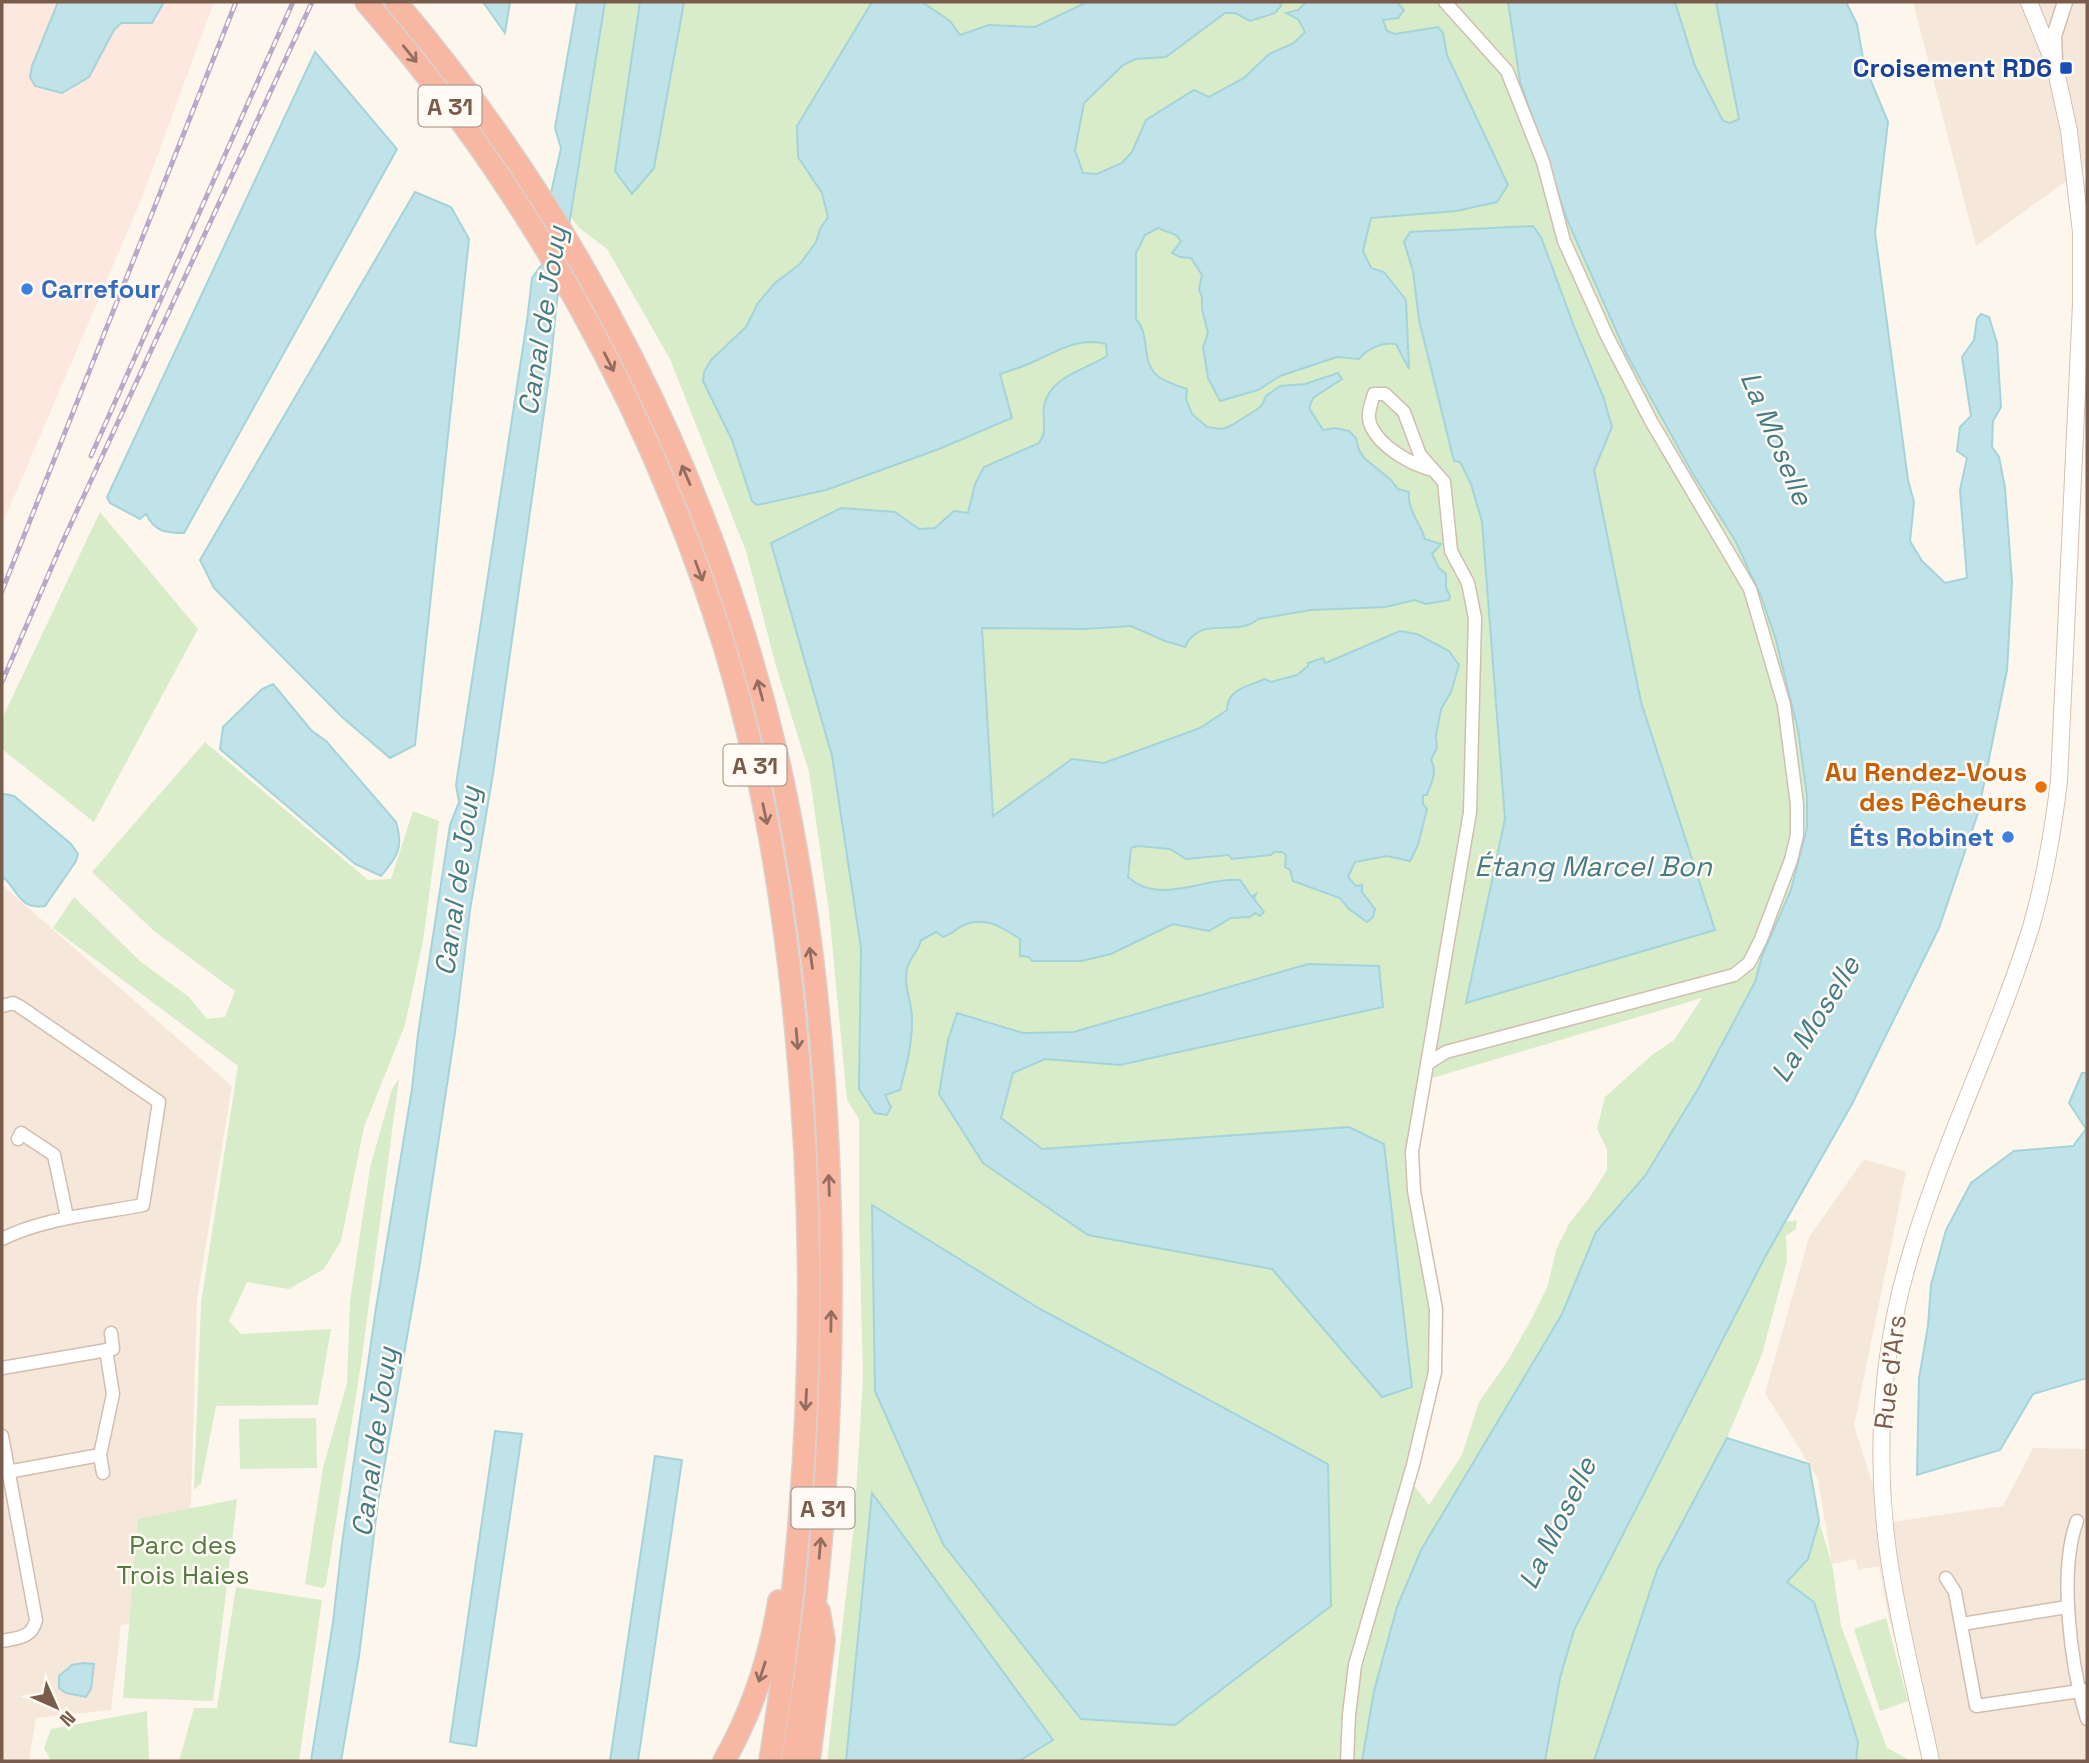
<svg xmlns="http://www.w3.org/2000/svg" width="2089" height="1763" font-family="'Space Grotesk',sans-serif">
<rect width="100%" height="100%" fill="#fdf6ec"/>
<g fill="#f5e8da">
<polygon points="1913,2 2087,2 2087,166 1976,246"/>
<polygon points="2,885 232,1086 197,1299 191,1502 164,1618 121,1625 111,1710 36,1718 29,1761 2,1761"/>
<polygon points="1864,1159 1906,1172 1854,1426 1885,1523 2003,1506 2033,1448 2087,1449 2087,1761 1931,1761 1888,1616 1879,1566 1858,1570 1855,1559 1832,1564 1818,1479 1765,1393 1809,1237"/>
</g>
<polygon fill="#fde8e0" points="2,2 214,2 141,200 2,525"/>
<g fill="#d8ecc9" fill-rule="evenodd">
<path d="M 605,2 L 1508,2 L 1520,81 L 1568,222 L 1627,355 L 1735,540 L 1761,596 L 1776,640 L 1798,730 L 1807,796 L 1807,828 L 1791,890 L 1762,956 L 1755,982 L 1698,1089 L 1645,1176 L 1596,1232 L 1562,1314 L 1421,1550 L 1397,1607 L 1374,1691 L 1362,1761 L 827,1761 L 854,1526 L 863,1378 L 859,1218 L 859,1119 L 847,1100 L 829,911 L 809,772 L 776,666 L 746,551 L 670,359 L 607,249 L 578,227 L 571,217 ZM 1702,998 L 1674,1040 L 1652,1055 L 1605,1097 L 1597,1129 L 1607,1149 L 1607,1170 L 1590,1197 L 1569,1224 L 1556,1250 L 1548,1285 L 1531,1320 L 1509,1359 L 1479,1402 L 1462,1455 L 1429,1505 L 1409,1479 L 1435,1372 L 1436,1309 L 1412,1152 L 1422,1081 Z"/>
<polygon points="1675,2 1716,2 1739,119 1730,123 1724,121 1695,66"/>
<polygon points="100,512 198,629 94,822 2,749 2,719"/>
<polygon points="205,742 368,880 391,879 413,811 439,821 423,941 405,1025 364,1127 341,1241 324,1269 289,1289 247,1282 229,1321 241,1334 331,1329 318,1405 216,1406 201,1483 194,1490 201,1303 238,1066 53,928 74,897 141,962 189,997 207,1019 225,1017 235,991 154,931 92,872"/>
<polygon points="399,1079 361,1364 326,1584 323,1588 305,1584 323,1468 347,1383 350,1301 370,1168 392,1089"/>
<polygon points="1797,1220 1796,1229 1786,1236 1787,1261 1762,1354 1727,1438 1657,1570 1594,1761 1545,1761 1560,1678 1574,1630 1765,1257 1785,1222"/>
<polygon points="316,1418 317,1468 240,1469 239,1419"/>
<polygon points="237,1499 213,1701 123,1698 138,1519"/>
<polygon points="1819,1521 1832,1564 1841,1626 1887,1748 1911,1761 1856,1761 1858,1742 1787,1582 1808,1559"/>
<polygon points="236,1587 322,1600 299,1761 179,1761 194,1708 217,1708"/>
<polygon points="1886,1618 1908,1701 1880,1711 1854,1629"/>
<polygon points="147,1711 149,1761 51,1761 44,1748 51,1729"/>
</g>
<g fill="#bfe3e8" stroke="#a5d3da" stroke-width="2">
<polygon points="58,2 164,2 152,23 121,23 114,30 89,77 62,93 35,86 30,77 32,66"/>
<polygon points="483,2 510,2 505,33"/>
<polygon points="577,2 605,2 557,300 550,370 493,774 470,910 455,1032 419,1269 378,1502 359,1656 341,1761 311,1761 333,1622 342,1544 376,1308 412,1089 418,1034 450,825 459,802 456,785 527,321 532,278 543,263 551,193 561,148 555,128"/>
<polygon points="640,2 684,2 654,168 632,194 615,171"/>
<path d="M 872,2 L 922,2 L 950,21 L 960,35 L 989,25 L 1035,27 L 1087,2 L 1280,2 L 1281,6 L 1275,13 L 1250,21 L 1235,13 L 1225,13 L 1166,57 L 1136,59 L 1123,65 L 1084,103 L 1075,150 L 1083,173 L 1097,174 L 1122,163 L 1132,152 L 1146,120 L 1194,90 L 1209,97 L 1244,78 L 1269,54 L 1294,43 L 1305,32 L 1298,19 L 1286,13 L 1298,10 L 1306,2 L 1397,2 L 1404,10 L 1398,18 L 1383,20 L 1387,31 L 1395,34 L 1438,27 L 1443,33 L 1447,55 L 1508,185 L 1497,202 L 1456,211 L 1371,218 L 1363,251 L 1371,268 L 1384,272 L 1406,300 L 1409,369 L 1396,344 C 1382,342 1368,348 1359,359 L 1337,357 L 1280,376 L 1258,390 L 1220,401 L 1208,378 L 1203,347 L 1208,333 L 1202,309 L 1202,297 L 1199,290 L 1202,275 L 1191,258 L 1180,257 L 1172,253 L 1181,241 L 1176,235 L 1158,228 L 1145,235 L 1136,253 L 1136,319 C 1150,335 1142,356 1153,371 C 1160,381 1176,385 1187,389 L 1186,399 L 1192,414 L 1207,427 L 1222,429 L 1232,425 L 1256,410 L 1262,405 L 1266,396 L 1280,386 L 1305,384 L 1338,373 L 1342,379 L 1313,398 L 1309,408 L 1323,430 L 1335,428 L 1349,431 L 1356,438 L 1359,450 L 1364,458 L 1391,480 L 1398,489 L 1409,492 C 1407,510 1420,522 1425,539 L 1441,544 L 1432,554 L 1439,568 L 1446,574 L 1446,588 L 1450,596 L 1449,600 L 1426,604 L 1415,600 L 1385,607 L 1311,610 L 1258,619 C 1235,639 1201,613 1185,647 L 1165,641 L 1131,626 L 1084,629 L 982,628 L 993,816 L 1072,759 L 1104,763 L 1200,728 L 1227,710 C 1227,688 1250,686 1265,679 L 1271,682 L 1297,675 L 1308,666 L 1308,663 L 1323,658 L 1325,663 L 1328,662 L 1400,631 L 1417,634 L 1449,651 L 1459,665 L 1451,692 L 1441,709 L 1436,736 L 1437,748 L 1431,760 C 1438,772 1431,783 1427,795 L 1423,795 L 1423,804 L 1427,809 L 1418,845 L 1410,861 L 1387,856 L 1355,862 L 1348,877 L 1356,886 L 1362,885 L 1362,892 L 1375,909 L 1373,917 L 1367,922 L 1349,909 L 1340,898 L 1293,881 L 1290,870 L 1285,867 L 1286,855 L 1282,852 L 1274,852 L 1271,855 L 1232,859 L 1229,855 L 1186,859 L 1170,849 L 1138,846 L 1131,848 L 1128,877 C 1159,906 1203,877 1240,880 L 1252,897 L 1256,894 L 1254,899 L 1264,912 L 1260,916 L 1255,913 L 1250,917 L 1231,918 L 1209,931 L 1173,924 L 1111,954 L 1081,961 L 1032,961 L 1029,957 L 1020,956 L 1020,939 C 1002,927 984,915 962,926 C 955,929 953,934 943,937 L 936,932 L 921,940 C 919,951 909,958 907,969 C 904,983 909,995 911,1008 C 915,1035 907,1064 900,1090 L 885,1095 L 891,1107 L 887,1115 L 875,1113 L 859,1089 L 861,948 L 832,756 L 771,543 L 841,508 L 895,512 L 919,529 L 935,528 L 954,511 L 968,513 L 975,484 L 984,467 L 1039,443 C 1048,432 1042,419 1044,406 C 1050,376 1085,370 1107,356 L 1106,344 C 1074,336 1054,354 1026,365 C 1018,368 1009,371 1000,374 L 1012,418 L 939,449 L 826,490 L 757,505 L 752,501 L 732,440 L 703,381 L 704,372 L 711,360 L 746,327 L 758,303 L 775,283 L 800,264 L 816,242 L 820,229 L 828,217 L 822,193 L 798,157 L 797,126 Z"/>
<polygon points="1508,2 1675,2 1695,66 1723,121 1730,123 1739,119 1716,2 1846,2 1857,24 1864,64 1888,122 1875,233 1908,480 1914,502 1910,541 1922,561 1945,583 1967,578 1960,490 1967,458 1957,451 1960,427 1971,416 1962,357 1974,340 1977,319 1981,314 1989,317 1997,343 2001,407 1993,421 1992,447 1999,457 2005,488 2012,582 2007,670 1978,813 1939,928 1852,1104 1765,1257 1574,1630 1560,1678 1545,1761 1362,1761 1374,1691 1397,1607 1421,1550 1562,1314 1596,1232 1645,1176 1698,1089 1755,982 1762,956 1791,890 1807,828 1807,796 1798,730 1776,640 1761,596 1735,540 1693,474 1627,355 1568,222 1520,81"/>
<path d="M 315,52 L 397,149 L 184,533 C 166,533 155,532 146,514 L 140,519 L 110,503 L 107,497 Z"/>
<polygon points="415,192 451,207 469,239 415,745 390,758 342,717 214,588 200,560"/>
<polygon points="1533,226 1541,237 1575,329 1603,396 1612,427 1594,470 1641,702 1715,930 1466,1003 1505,819 1482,522 1471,484 1460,462 1454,461 1419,320 1413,271 1404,242 1410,232"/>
<path d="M 273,684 L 311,730 L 326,741 L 396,822 C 404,848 397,857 381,876 L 355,864 L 220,749 L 223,727 L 262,689 Z"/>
<path d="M 5,794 L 14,796 L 71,844 L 78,854 L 76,861 L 45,906 C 19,910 17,889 4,878 L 2,880 L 2,795 Z"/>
<polygon points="1308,964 1379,966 1383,1007 1120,1065 1045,1059 1013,1073 1001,1118 1042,1149 1349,1127 1384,1144 1412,1387 1382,1397 1272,1269 1088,1235 983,1163 939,1094 948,1040 957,1013 1023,1033 1074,1032"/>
<polygon points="2082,1073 2087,1073 2087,1378 2033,1394 2000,1450 1917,1475 1919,1378 1928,1326 1931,1285 1946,1230 1971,1183 2014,1151 2073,1146 2086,1129 2069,1103"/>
<polygon points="872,1205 1040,1309 1328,1464 1331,1606 1175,1725 1081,1719 943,1544 875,1391"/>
<polygon points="495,1431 522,1434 476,1746 450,1742"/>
<polygon points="1727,1438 1809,1464 1819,1521 1808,1559 1787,1582 1814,1602 1858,1742 1856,1761 1594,1761 1657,1570"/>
<polygon points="655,1456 682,1460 638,1761 610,1761"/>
<polygon points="872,1493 1053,1740 1019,1761 846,1761"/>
<polygon points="84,1663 94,1664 91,1689 86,1697 66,1693 59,1688 59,1676 72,1665"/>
</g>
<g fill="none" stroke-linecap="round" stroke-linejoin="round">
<g stroke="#d1beb0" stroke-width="15">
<g id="minor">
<path d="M 2,1006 L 13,1003 L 19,1006 L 159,1102 L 143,1205 C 97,1214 43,1218 2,1239"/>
<polyline points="1427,1064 1446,1052 1734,975 1749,963 1761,939 1791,860 1797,835 1797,804 1784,705 1750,589 1651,421 1607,336 1564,241 1543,162 1507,71 1445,2"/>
<polyline points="18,1139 21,1133 54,1155 67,1217"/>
<polyline points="2,1368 113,1349 111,1333"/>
<path d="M 2,1436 L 36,1620 C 32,1638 18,1638 2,1641"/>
<polyline points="2,1473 100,1455"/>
<polyline points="103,1473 100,1455 113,1394 106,1350"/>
<path d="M 2077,1521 C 2058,1572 2071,1667 2087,1719"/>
<polyline points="1946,1578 1955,1592 1976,1706 2087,1690"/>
<polyline points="1962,1624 2067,1607"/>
<path d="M 1347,1761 L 1349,1715 L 1355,1665 L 1413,1465 L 1435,1372 L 1436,1309 L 1414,1191 L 1412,1152 L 1470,812 L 1475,618 L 1468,583 L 1451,551 L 1444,482 L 1420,455 L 1404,412 L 1385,394 L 1374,394 C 1371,404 1366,416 1371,426 C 1380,447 1412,465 1433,470"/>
</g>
</g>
<g stroke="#d1beb0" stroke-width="17">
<polyline id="tertiary" points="2055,61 2054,36 2065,2"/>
</g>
<g stroke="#d6c0b0" stroke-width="18">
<path id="secondary" d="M 1931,1761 C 1917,1694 1899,1627 1889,1559 C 1875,1464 1880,1363 1906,1270 C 1938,1153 1995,1043 2031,927 C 2045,879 2053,831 2059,781 L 2081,304 L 2081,232 L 2069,131 L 2055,66 L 2029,2"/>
</g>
<g stroke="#dad1cd" stroke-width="24">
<g id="motorway">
<path d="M 366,2 C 529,189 650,408 724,645 C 762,771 784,901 796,1032 C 820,1274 809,1521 770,1761"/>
<path d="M 396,2 C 580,219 712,478 777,755 C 817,928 831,1108 831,1286 C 831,1388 827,1492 816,1594 C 810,1650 800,1706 792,1761"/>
<path d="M 724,1761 C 752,1712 770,1657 779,1601"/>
<polyline points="809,1761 824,1640 819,1611"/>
</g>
</g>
<use href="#minor" stroke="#fff" stroke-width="12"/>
<use href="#tertiary" stroke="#fff" stroke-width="14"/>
<use href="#secondary" stroke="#fff" stroke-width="16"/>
<use href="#motorway" stroke="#f7b7a3" stroke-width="21"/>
<g stroke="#b9a8c9" stroke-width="5">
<g id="rail">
<polyline points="91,456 293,2"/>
<polyline points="2,591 236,2"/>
<polyline points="2,682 63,541 312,2"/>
</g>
</g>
<use href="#rail" stroke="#fffaf3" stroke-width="2.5" stroke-dasharray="8" stroke-linecap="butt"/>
</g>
<defs><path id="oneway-shaft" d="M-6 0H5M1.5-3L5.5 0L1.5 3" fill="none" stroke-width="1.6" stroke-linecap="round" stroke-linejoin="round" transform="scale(1.75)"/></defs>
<g stroke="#936e5e">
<use href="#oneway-shaft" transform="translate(410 54) rotate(51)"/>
<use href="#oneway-shaft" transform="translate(609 362) rotate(63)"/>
<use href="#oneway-shaft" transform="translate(686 475) rotate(-113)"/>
<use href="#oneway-shaft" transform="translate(699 571) rotate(70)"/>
<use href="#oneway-shaft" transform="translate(760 690) rotate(-105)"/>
<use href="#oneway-shaft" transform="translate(765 814) rotate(78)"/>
<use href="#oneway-shaft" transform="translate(811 958) rotate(-98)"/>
<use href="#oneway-shaft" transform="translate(797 1039) rotate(85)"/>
<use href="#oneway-shaft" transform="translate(829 1185) rotate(-92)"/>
<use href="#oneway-shaft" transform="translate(831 1321) rotate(-89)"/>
<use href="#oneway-shaft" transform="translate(806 1400) rotate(93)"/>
<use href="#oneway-shaft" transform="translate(820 1548) rotate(-85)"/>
<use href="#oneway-shaft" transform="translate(762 1672) rotate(108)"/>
</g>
<rect fill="#1a4fb4" stroke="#fffaf3" stroke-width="2.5" x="2059" y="61" width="14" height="14" rx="3.5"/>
<g fill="#3f7fe0" stroke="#fffaf3" stroke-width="2.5">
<circle cx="27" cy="289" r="7"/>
<circle cx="2008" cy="837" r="7"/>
</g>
<circle fill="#e8710a" stroke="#fffaf3" stroke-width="2.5" cx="2041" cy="787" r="7"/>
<g text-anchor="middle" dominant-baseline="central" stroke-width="5" stroke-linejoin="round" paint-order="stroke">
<g fill="#fffaf3" stroke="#a28b7f" stroke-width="2">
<rect x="418.5" y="85.5" width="63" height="41" rx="5"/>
<rect x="723.5" y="744.5" width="63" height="41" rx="5"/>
<rect x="791.5" y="1487.5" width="63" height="41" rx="5"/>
</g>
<g font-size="24" font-weight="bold" fill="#7a5c4d">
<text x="450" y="106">A 31</text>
<text x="755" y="765">A 31</text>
<text x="823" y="1508">A 31</text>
</g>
<g font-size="26" font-weight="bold" fill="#164399" stroke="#fffaf3" text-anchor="end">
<text x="2052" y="68">Croisement RD6</text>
</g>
<g font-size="26" font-weight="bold" fill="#366cbe" stroke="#fffaf3" text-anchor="start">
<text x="41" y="289">Carrefour</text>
<text x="1994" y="837" text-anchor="end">Éts Robinet</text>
</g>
<g font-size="26" font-weight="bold" fill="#c56008" stroke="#fffaf3" text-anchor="end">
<text x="2027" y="772">Au Rendez-Vous<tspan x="2027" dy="30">des Pêcheurs</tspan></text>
</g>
<g font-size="26" fill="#7a5c4d" stroke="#fffaf3">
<text transform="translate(1890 1372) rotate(-83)">Rue d'Ars</text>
</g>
<g font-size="26" fill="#537a41" stroke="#fffaf3">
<text x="183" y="1545">Parc des<tspan x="183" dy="30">Trois Haies</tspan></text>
</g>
<g font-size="28" font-style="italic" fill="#437c86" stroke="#fffaf3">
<text transform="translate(542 321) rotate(-81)">Canal de Jouy</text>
<text transform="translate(1777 438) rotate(67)">La Moselle</text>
<text x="1593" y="866">Étang Marcel Bon</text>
<text transform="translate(457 881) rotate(-82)">Canal de Jouy</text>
<text transform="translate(1815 1019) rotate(-58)">La Moselle</text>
<text transform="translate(374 1442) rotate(-82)">Canal de Jouy</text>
<text transform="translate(1557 1523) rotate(-64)">La Moselle</text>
</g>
</g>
<rect width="2089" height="1763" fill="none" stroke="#7a5c4d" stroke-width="7"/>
<g transform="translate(56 1707) rotate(135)" stroke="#fffaf3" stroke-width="5" paint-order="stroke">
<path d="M0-5L12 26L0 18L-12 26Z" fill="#7a5c4d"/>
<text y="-10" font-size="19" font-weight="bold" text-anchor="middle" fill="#7a5c4d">N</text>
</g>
</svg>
